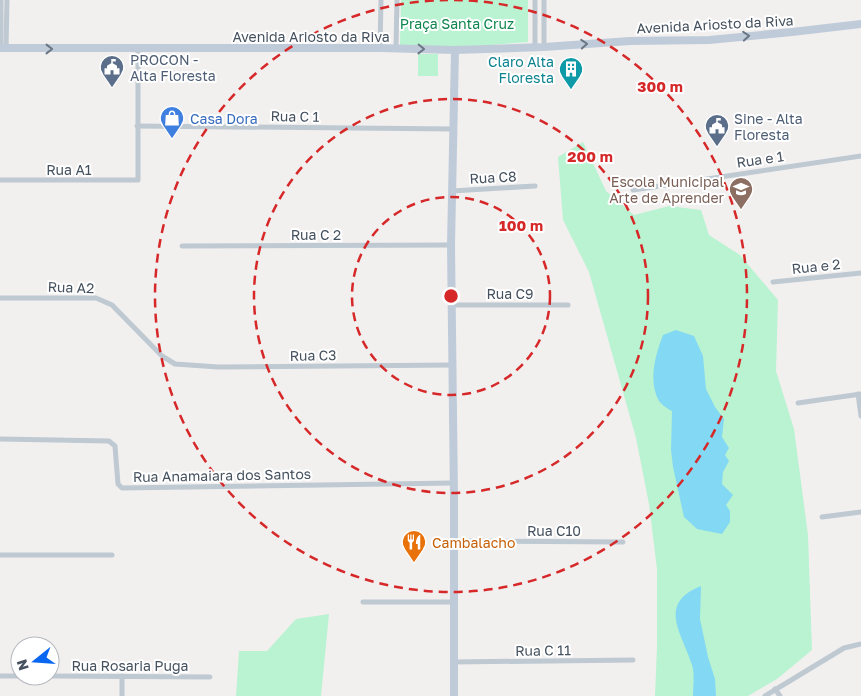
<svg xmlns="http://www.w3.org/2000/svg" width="861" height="696" font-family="'Golos Text',sans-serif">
<rect width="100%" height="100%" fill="#f2efef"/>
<g fill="#b9f3d1">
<polygon points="401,0 528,0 528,42 452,48 400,45"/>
<rect x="418" y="54" width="20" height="22"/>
<polygon points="583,142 606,191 634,215 669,206 701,210 709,235 740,255 778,300 776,371 794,429 808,535 812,650 777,679 748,696 655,696 657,646 657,569 649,504 636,438 589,272 563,220 558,157"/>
<polygon points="329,614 321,696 236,696 239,651 267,651 296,619"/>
</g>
<g fill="#83d8f3">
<path d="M 676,330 L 694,336 L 703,356 L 706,389 L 715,407 L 724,419 L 722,437 L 729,448 L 725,455 L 729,461 L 723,472 L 722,484 L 733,495 L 726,505 L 730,511 L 730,522 L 722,534 L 697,529 L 684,517 L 673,467 L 671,450 L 672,411 C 668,409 662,405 659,401 C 648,381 655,356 663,335 Z"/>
<path d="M 701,586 L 700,619 L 708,657 L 715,679 L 716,696 L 693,696 C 693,687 695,674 692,665 C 683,634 656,604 701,586 Z"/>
</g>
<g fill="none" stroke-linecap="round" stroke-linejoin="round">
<g stroke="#bec9d2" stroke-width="5">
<polyline points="1,0 1,48"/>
<polyline points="535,47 535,0"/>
<polyline points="544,47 544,0"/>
<polyline points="380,48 381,0"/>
<polyline points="396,48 397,0"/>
<polyline points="6,49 7,0"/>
<polyline points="137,126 453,129"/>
<polyline points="0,180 138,180 138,49"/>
<polyline points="633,190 861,156"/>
<polyline points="452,191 535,186"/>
<polyline points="182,246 451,245"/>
<polyline points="773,282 861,273"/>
<polyline points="0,298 96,298 112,305 162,356 175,364 218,367 451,365"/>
<polyline points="452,305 568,305"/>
<polyline points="858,394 861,416"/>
<polyline points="798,403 861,394"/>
<polyline points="0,439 109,441 115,446 118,484 122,488 453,483"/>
<polyline points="822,517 861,512"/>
<polyline points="455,541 623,542"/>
<polyline points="0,555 112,555"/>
<polyline points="363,602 454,602"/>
<polyline points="454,662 633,660"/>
<polyline points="0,676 20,676"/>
<polyline points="50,676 210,677"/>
<polyline points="122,676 122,696"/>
<polyline points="775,689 780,696"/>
<polyline points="765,696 844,648 861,644"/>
</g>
<g stroke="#c0cbd9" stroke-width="8">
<polyline points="0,48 380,48 455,50 544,47 630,41 709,40 792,32 861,24"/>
<polyline points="454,696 454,498 451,245 455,50"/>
</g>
</g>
<defs><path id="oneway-chevron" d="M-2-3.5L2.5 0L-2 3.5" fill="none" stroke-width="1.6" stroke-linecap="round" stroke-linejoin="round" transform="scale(1.25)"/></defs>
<g stroke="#6a7683">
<use href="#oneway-chevron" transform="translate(746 36) rotate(-5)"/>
<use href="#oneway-chevron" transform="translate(584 44) rotate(-4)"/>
<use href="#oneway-chevron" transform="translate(49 49)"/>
<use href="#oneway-chevron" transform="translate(421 49) rotate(1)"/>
</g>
<g fill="none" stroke="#d62828" stroke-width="2.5" stroke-dasharray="9 6">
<circle cx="451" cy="296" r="99"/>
<circle cx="451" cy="296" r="197"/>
<path d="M454 0A296 296 0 1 1 448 0"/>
</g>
<defs>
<g id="civic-pin" transform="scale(1.25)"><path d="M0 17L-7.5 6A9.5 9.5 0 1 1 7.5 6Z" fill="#5c6f8a" stroke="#fff"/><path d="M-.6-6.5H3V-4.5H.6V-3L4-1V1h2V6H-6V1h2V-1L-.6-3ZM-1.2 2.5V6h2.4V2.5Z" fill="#fff"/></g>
<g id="building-pin" transform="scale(1.25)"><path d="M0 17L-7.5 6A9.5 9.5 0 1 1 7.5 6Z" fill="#0f9aa8" stroke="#fff"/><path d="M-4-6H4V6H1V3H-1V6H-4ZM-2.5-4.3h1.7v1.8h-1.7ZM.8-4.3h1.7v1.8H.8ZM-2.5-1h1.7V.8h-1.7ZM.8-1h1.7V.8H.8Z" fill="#fff"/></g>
<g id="shop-pin" transform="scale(1.25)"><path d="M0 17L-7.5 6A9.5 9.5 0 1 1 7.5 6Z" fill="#3f7fe0" stroke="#fff"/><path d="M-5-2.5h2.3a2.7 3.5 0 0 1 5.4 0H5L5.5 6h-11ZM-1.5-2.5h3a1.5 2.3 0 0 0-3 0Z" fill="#fff"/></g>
<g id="school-pin" transform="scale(1.25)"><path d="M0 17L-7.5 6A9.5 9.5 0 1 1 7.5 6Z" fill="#8d6e63" stroke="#fff"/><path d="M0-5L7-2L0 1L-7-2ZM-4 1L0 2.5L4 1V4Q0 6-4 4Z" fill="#fff"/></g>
<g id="restaurant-pin" transform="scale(1.25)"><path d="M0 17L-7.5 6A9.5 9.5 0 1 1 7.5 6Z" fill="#e8710a" stroke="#fff"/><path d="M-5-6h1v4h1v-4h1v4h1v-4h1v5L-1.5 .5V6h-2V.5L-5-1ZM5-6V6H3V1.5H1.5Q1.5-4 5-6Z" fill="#fff"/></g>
</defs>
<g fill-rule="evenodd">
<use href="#civic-pin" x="112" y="67"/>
<use href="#building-pin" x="571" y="69"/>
<use href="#shop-pin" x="172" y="118"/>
<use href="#civic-pin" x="717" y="126"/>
<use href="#school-pin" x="741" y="189"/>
<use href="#restaurant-pin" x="414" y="542"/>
</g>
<g text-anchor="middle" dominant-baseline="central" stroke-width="4" stroke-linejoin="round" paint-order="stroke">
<g font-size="14" fill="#0f864e" stroke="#fff">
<text x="457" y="23">Praça Santa Cruz</text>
</g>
<g font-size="14" fill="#45515e" stroke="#fff">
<text transform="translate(715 24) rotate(-3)">Avenida Ariosto da Riva</text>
<text x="311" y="36">Avenida Ariosto da Riva</text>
<text transform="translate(295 116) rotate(1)">Rua C 1</text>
<text transform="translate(760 159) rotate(-8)">Rua e 1</text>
<text x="69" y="169">Rua A1</text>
<text transform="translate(493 177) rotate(-3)">Rua C8</text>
<text x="316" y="234">Rua C 2</text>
<text transform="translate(816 266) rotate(-6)">Rua e 2</text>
<text transform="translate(71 287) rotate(2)">Rua A2</text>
<text x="510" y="293">Rua C9</text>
<text transform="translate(313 355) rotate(-1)">Rua C3</text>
<text transform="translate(222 475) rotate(-1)">Rua Anamaiara dos Santos</text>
<text x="554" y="530">Rua C10</text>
<text transform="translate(543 650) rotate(-1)">Rua C 11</text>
<text x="130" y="665">Rua Rosaria Puga</text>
</g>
<g font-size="14" fill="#4e5e75" stroke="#fff" text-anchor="start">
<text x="130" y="59">PROCON -<tspan x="130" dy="16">Alta Floresta</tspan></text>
<text x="734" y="118">Sine - Alta<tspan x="734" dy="16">Floresta</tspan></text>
</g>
<g font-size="14" fill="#0d838f" stroke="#fff" text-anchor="end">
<text x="554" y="61">Claro Alta<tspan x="554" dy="16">Floresta</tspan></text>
</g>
<g font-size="14" fill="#366cbe" stroke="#fff" text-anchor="start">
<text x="190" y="118">Casa Dora</text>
</g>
<g font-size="14" fill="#785e54" stroke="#fff" text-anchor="end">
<text x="724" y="181">Escola Municipal<tspan x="724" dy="16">Arte de Aprender</tspan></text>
</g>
<g font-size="14" fill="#c56008" stroke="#fff" text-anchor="start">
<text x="432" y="542">Cambalacho</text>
</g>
</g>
<circle cx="451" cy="296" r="8" fill="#d62828" stroke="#fff" stroke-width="2.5"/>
<g font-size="15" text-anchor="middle" font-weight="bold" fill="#d62828" stroke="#fff" stroke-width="4" stroke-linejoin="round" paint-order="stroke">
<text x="660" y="92">300 m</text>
<text x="590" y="162">200 m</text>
<text x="521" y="231">100 m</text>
</g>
<g transform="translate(35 661) rotate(253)"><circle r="24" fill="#ffffff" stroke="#b5b9bf"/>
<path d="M0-4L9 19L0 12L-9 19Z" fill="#0a67f1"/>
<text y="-8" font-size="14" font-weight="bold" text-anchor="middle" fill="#45515e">N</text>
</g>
</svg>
